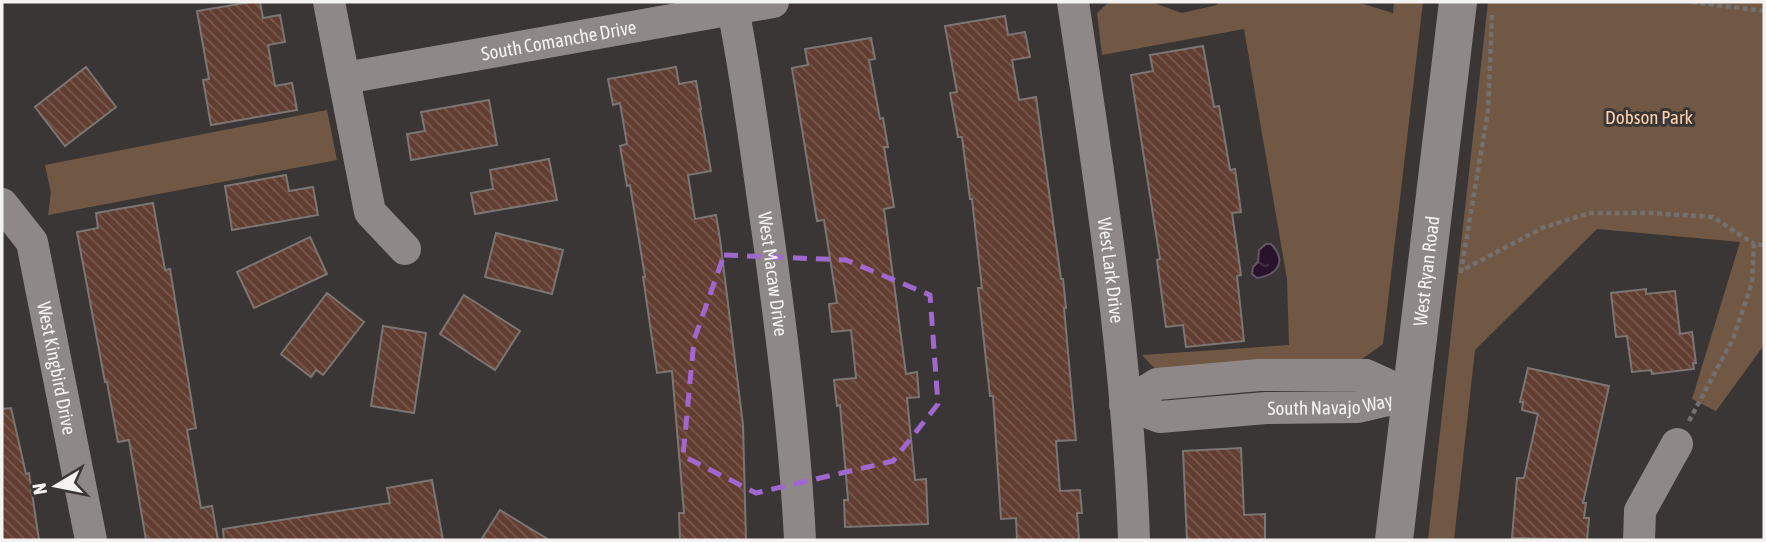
<svg xmlns="http://www.w3.org/2000/svg" width="1766" height="542" font-family="'Asap Condensed',sans-serif">
<defs>
<pattern id="water-ripples" width="26" height="14" patternUnits="userSpaceOnUse" patternTransform="scale(1.75)"><rect width="26" height="14" fill="#29122b"/><path d="M2 4q2-2 4 0t4 0M15 11q2-2 4 0t4 0" fill="none" stroke="#49354a"/></pattern>
<pattern id="building-back-hatch" width="6" height="6" patternUnits="userSpaceOnUse" patternTransform="scale(1.75)"><rect width="6" height="6" fill="#623d31"/><path d="M-1 5l2 2M0 0l6 6M5-1l2 2" fill="none" stroke="#795a4f"/></pattern>
</defs>
<rect width="100%" height="100%" fill="#3b3636"/>
<g fill="#705844">
<polygon points="1109,2 1151,2 1182,13 1217,5 1219,2 1357,2 1393,13 1394,2 1423,2 1383,344 1355,364 1159,373 1142,355 1289,345 1287,279 1244,29 1102,55 1097,13"/>
<polygon points="1488,2 1764,3 1764,345 1716,411 1692,399 1740,242 1597,229 1475,350 1454,540 1428,540"/>
<polygon points="327,110 337,160 48,215 51,193 45,165"/>
</g>
<path fill="url(#water-ripples)" stroke="#665567" stroke-width="2" d="M 1266,244 L 1271,244 C 1288,262 1277,275 1257,278 L 1252,274 L 1253,267 L 1258,262 L 1259,250 Z"/>
<g fill="url(#building-back-hatch)" stroke="#7b7674" stroke-width="2">
<polygon points="251,2 260,2 263,18 280,15 285,42 268,45 275,86 292,83 297,110 211,125 203,80 209,79 197,11"/>
<polygon points="1005,16 1008,35 1025,32 1030,57 1012,60 1019,100 1036,97 1061,279 1063,279 1066,308 1064,308 1076,440 1056,441 1060,491 1080,490 1082,513 1077,513 1079,540 1017,540 1016,518 1001,519 993,396 990,396 978,288 982,288 972,199 970,199 962,137 958,137 950,93 957,92 945,26"/>
<polygon points="871,38 875,59 869,60 880,119 883,118 888,147 884,147 894,207 884,209 906,374 917,372 919,397 907,398 915,480 926,479 928,524 845,527 844,500 848,500 840,405 837,406 834,380 856,378 851,330 832,332 829,304 837,303 824,220 817,221 792,68 808,65 805,49"/>
<polygon points="1203,46 1214,107 1219,106 1230,170 1235,169 1241,212 1232,213 1241,275 1237,276 1244,341 1186,347 1183,325 1166,327 1157,260 1160,259 1131,75 1153,71 1150,55"/>
<polygon points="86,67 116,107 65,146 35,107"/>
<polygon points="676,67 679,84 696,81 701,109 700,109 711,171 688,175 695,219 716,215 720,239 743,425 746,540 680,540 679,513 684,513 672,371 657,373 643,277 645,277 630,185 627,186 620,146 627,144 620,103 613,105 608,79"/>
<polygon points="489,100 497,145 411,160 407,134 425,131 421,112"/>
<polygon points="549,159 557,200 475,214 471,193 493,189 490,170"/>
<polygon points="286,175 289,191 313,187 318,215 232,230 225,186"/>
<polygon points="153,203 165,270 170,269 196,428 187,430 201,508 212,506 218,540 146,540 129,440 118,442 107,382 105,382 77,232 98,228 96,213"/>
<polygon points="496,233 563,250 552,294 485,277"/>
<polygon points="310,237 327,274 254,308 237,272"/>
<polygon points="1646,289 1646,294 1675,291 1680,334 1692,332 1696,363 1693,363 1694,369 1652,374 1651,370 1632,372 1627,336 1616,337 1611,293"/>
<polygon points="327,293 364,322 323,375 316,370 311,377 281,354"/>
<polygon points="464,295 520,331 495,370 440,334"/>
<polygon points="383,326 426,333 414,413 371,406"/>
<polygon points="1528,368 1609,386 1583,503 1586,503 1584,518 1589,518 1587,540 1512,538 1517,478 1524,478 1538,414 1522,410 1523,402 1520,402"/>
<polygon points="11,408 26,474 29,473 39,540 2,540 2,409"/>
<polygon points="1241,448 1244,515 1265,514 1265,540 1187,540 1183,451"/>
<polygon points="432,480 443,540 224,540 223,529 390,503 387,488"/>
<polygon points="500,510 549,540 481,540"/>
</g>
<g fill="none" stroke-linecap="round" stroke-linejoin="round">
<g stroke="#747070" stroke-width="4.5" stroke-dasharray="5 3.5" stroke-linecap="butt">
<polyline points="1692,2 1764,11"/>
<polyline points="1492,15 1488,111 1461,271 1542,228 1590,213 1652,213 1713,217 1754,244"/>
<polyline points="1689,421 1733,339 1752,283 1754,244 1764,245"/>
</g>
<g stroke="#8e8888" stroke-width="32">
<polyline points="329,2 370,212 405,249"/>
<path id="s1" d="M 1073,2 C 1100,180 1128,360 1134,540"/>
<path id="s2" d="M 733,9 C 748,84 757,159 768,234 C 782,336 795,438 800,540"/>
<path id="s3" d="M 345,78 L 773,2"/>
<path id="s4" d="M 2,204 L 32,242 L 91,540"/>
<polyline points="1125,404 1157,384 1259,375 1366,375 1410,395"/>
<path id="s5" d="M 1125,404 L 1160,417 L 1266,408 L 1358,407 L 1410,395"/>
<polyline points="1639,540 1640,511 1677,444"/>
</g>
<path stroke="#8e8888" stroke-width="38" id="s6" d="M 1394,540 L 1458,2"/>
</g>
<path fill="none" stroke="#a067ce" stroke-width="5" stroke-dasharray="14 9" stroke-linejoin="round" d="M 724,255 L 846,260 L 930,295 L 938,404 L 893,461 L 756,493 L 683,456 L 694,340 Z"/>
<g text-anchor="middle" dominant-baseline="central" stroke-width="6" stroke-linejoin="round" paint-order="stroke">
<g font-size="19" fill="#f5f2f2" stroke="#3b3636">
<text stroke="none"><textPath href="#s3" startOffset="217">South Comanche Drive</textPath></text>
<text stroke="none"><textPath href="#s1" startOffset="271">West Lark Drive</textPath></text>
<text stroke="none"><textPath href="#s6" startOffset="271">West Ryan Road</textPath></text>
<text stroke="none"><textPath href="#s2" startOffset="268">West Macaw Drive</textPath></text>
<text stroke="none"><textPath href="#s4" startOffset="177">West Kingbird Drive</textPath></text>
<text stroke="none"><textPath href="#s5" startOffset="208">South Navajo Way</textPath></text>
</g>
<g font-size="19" fill="#fdd2ad" stroke="#3b3636">
<text x="1649" y="117">Dobson Park</text>
</g>
</g>
<rect width="1766" height="542" fill="none" stroke="#f5f2f2" stroke-width="7"/>
<g transform="translate(56 486) rotate(260)" stroke="#3b3636" stroke-width="5" paint-order="stroke">
<path d="M0-5L12 26L0 18L-12 26Z" fill="#f5f2f2"/>
<text y="-10" font-size="19" font-weight="bold" text-anchor="middle" fill="#f5f2f2">N</text>
</g>
</svg>
